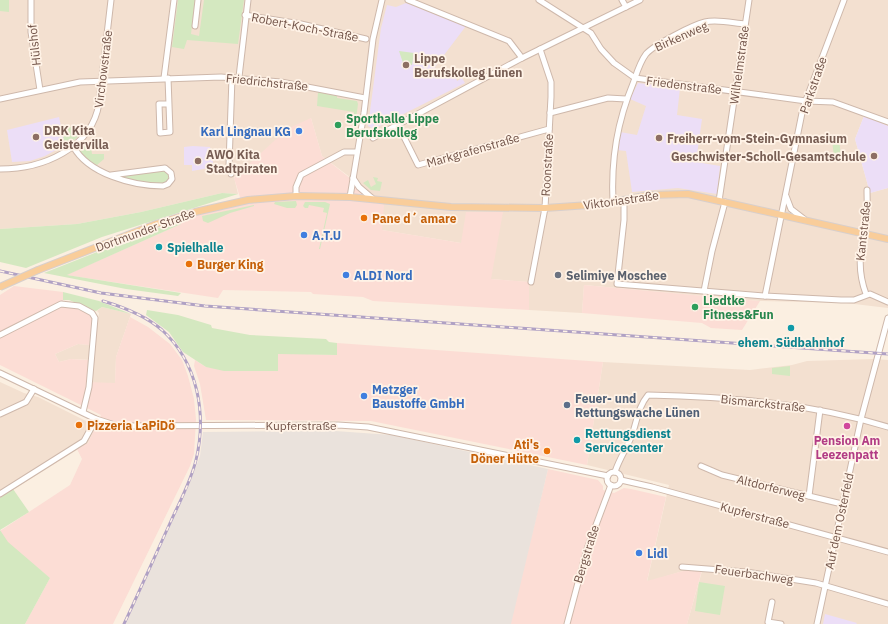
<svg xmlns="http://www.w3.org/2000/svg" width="888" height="624" font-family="'IBM Plex Sans',sans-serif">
<rect width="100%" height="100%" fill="#fbefe1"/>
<g fill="#f3e0d0">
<polygon points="0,0 888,0 888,126 864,116 855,139 870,193 888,188 888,308 846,303 760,301 584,285 582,313 529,310 528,282 491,279 461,243 382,230 363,187 322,156 311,118 234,177 238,194 222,193 141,212 77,224 0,229"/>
<polygon points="102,307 131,314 116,357 115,383 92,383 93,360 71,359 59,362 55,354 78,344 94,345 99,313 97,311"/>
<polygon points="874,359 888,360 888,624 687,624 702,571 683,571 647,582 669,485 587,465 603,362 750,370 792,365 807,361"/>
<polygon points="0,382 24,393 38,397 96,426 88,443 0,498"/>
</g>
<g fill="#fcddd5">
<polygon points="311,118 322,156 384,205 382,230 461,243 466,212 503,212 491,279 529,282 529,310 373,301 363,297 313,294 311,292 223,290 218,298 66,275 181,224 181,220 202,213 242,204 234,178 287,129"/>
<polygon points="584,285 760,301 742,330 711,328 702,323 582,313"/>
<polygon points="14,286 63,292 63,304 90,314 93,318 89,345 78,344 55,354 59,362 71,359 88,360 87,382 115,383 116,357 130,317 148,327 170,344 182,360 188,376 194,399 196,419 194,454 190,466 113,624 25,624 50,578 0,537 0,531 70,485 82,459 77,449 88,443 101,415 0,365 0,295"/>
<polygon points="337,343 603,362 587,465 371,421 206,420 200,384 194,366 195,360 206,367 278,371 278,353 336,355"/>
<polygon points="548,469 598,480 603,486 603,490 614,493 624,488 631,489 666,497 647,581 683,571 702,570 687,624 510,624"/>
</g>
<polygon fill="#eae2dc" points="335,431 392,435 548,469 511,624 126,624 189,485 200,456 203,432"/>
<g fill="#ecdef7">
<polygon points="406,3 466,26 435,67 438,77 441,76 456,78 457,81 462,78 465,83 374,129 368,126 381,28 387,5 396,7"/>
<polygon points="638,83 680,88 677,115 702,119 696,162 720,166 717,194 678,188 632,192 626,151 617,150 620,132 637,135 646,106 630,99"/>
<polygon points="864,116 888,126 888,188 870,193 855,139"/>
<polygon points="59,117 65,145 45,156 30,161 12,162 7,130"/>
<polygon points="193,146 210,147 214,167 192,171 192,165 184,165 184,147"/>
<polygon points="825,614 857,623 856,624 823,624"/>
</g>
<g fill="#d4e8c0">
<polygon points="0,0 9,0 9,12 0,11"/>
<polygon points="178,0 195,0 191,34 199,36 204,0 244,0 238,44 187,40 184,49 172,47"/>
<polygon points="399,51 414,53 412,65 403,63"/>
<polygon points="318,92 337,96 337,98 357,101 358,104 355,126 352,124 354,112 317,106"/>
<polygon points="67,126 79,130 78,133 81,134 82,131 84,132 64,148 61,147 65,145 61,128"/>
<polygon points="839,140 841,155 834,156 832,141"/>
<polygon points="83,142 91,147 92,154 104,154 104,159 97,165 87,160 79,151 79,146"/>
<path d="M 165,170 L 168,172 L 170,180 C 156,190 135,181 120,177 Z"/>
<polygon points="373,177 378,178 377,181 382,182 380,191 371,190 363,183 368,180 371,187 376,184"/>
<polygon points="222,193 238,194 102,237 26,268 0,262 0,229 77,224 141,212"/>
<polygon points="296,201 297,205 295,208 287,208 274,204 275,202"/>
<polygon points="305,202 325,202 330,204 320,249 319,249 327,213 323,212 324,208 309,205 308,208 305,208 303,206"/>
<polygon points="254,205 254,206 230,213 208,223 203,221 202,216"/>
<polygon points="181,222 181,224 67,275 181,293 178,296 126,289 44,273 158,228"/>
<polygon points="63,292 99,301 131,314 102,307 96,311 69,300 63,300"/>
<polygon points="147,310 178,315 211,325 212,328 250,335 326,339 329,342 337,343 337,355 278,354 278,371 224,371 206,367 183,352 169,332 146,315"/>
<polygon points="790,366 790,376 772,374 772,368"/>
<polygon points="13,489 29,512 0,530 8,542 50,578 25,624 0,624 0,498"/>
<polygon points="699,582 725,586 720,615 695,611"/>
</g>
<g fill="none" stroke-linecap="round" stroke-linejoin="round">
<g stroke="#ceb8ab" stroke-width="7">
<g id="minor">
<polyline points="31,0 31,32 40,90"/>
<polyline points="408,0 509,41 522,58"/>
<polyline points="539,0 591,33 601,49 614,63 635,78 806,101 833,102 888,122"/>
<polyline points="622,0 626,7"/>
<polyline points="245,15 301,24 366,39"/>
<polyline points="195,26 198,0"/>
<polyline points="239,77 248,0"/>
<polyline points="164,78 174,0"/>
<polyline points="168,78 170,132 160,133 159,104 169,104"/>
<polyline points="0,99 80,82 221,77 281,82 365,98"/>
<polyline points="550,113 608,98 626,99"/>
<polyline points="398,125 418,165 549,129"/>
<polyline points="373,138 522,58 640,0"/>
<path d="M 73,146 C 88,174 133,186 163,186 L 168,184 L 172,179 L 171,173 L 165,168 L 111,175"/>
<path d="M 0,169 C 42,169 92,149 99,103 L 111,0"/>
<polyline points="231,174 229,165 232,77"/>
<polyline points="353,178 359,187 373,199"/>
<polyline points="296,196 296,187 301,175 344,152 357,152"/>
<polyline points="786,196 791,209 804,219"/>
<polyline points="350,197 364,113 373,39 382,0"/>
<polyline points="624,200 624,220 617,284 765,296 841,300 854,300 870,294 888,302"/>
<polyline points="719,201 749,0"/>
<path d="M 613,203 C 611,159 617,122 634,81 C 637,72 640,62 646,54 C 655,44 693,25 705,22 C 717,19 733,23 745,24"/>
<polyline points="531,282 545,208 551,97 551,82 540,49"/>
<polyline points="704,291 712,251 725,202"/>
<path d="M 866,294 C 856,267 861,249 866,221 C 868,211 867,201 867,190"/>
<polyline points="765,296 803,108 844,0"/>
<polyline points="0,335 61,304 79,306 92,313 95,318 89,387 83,412"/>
<polyline points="0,373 96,419 118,426 338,425 368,427 608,476"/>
<polyline points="0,414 26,402 34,389"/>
<polyline points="701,466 722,475 842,504"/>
<path d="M 615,472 C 619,459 627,448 632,435 C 637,421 638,407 648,395 C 729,397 810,403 888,427"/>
<circle cx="614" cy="479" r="7"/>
<polyline points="621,480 652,487 888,552"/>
<polyline points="0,494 84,441 96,419"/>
<polyline points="809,496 820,410"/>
<polyline points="682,567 746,572 816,583 888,604"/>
<polyline points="772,602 768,622 781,624"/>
<polyline points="567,624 587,549 611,485"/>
<polyline points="817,624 861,419 888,318"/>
</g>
</g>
<g stroke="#d8cfcc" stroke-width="8">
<polyline id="major" points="38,270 156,224 195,212 248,200 296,196 350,197 451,207 545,208 604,204 649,195 688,194 888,239"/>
</g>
<use href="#minor" stroke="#fff" stroke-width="5"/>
<use href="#major" stroke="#f9cd9a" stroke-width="6"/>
<g stroke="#b0a1c4" stroke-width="3">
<g id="rail">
<polyline points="0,271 101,293 205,306 888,354"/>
<path d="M 103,301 C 123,307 146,316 162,330 C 198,363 207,414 196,460 C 191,481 180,501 171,521 C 155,556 140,590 124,624"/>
</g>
</g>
<use href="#rail" stroke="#fff3e7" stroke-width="1.5" stroke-dasharray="4.5" stroke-linecap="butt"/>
<g stroke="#d8cfcc" stroke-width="8" stroke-linecap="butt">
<polyline id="major-bridge" points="0,287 38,270"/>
</g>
<use href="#major-bridge" stroke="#f9cd9a" stroke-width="6"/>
</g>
<g fill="#8d6e63" stroke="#fff3e7" stroke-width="1.5">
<circle cx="406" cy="65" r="4"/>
<circle cx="36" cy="137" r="4"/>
<circle cx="659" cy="138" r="4"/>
<circle cx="874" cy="156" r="4"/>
<circle cx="198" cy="161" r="4"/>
</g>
<g fill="#2e9e5b" stroke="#fff3e7" stroke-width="1.5">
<circle cx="338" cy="125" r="4"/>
<circle cx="695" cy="307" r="4"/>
</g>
<g fill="#3f7fe0" stroke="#fff3e7" stroke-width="1.5">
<circle cx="299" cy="131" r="4"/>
<circle cx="304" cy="235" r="4"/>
<circle cx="346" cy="275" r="4"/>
<circle cx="364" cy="396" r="4"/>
<circle cx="639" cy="553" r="4"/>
</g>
<g fill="#e8710a" stroke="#fff3e7" stroke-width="1.5">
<circle cx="364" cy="218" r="4"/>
<circle cx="189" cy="264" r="4"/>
<circle cx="79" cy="425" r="4"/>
<circle cx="547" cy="451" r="4"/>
</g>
<g fill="#0f9aa8" stroke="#fff3e7" stroke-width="1.5">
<circle cx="159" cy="247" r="4"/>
<circle cx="791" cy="328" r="4"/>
<circle cx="577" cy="440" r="4"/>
</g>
<circle fill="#6b7280" stroke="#fff3e7" stroke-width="1.5" cx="558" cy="275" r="4"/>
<circle fill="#5c6f8a" stroke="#fff3e7" stroke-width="1.5" cx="567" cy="405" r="4"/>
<circle fill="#d1479c" stroke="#fff3e7" stroke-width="1.5" cx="847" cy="426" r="4"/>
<g text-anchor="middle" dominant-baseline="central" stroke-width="3.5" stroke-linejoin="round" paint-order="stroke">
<g font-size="12" fill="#725449" stroke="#fff3e7">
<text transform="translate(305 27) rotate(11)">Robert-Koch-Straße</text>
<text transform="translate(681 36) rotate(-24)">Birkenweg</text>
<text transform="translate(34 45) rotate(-96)">Hülshof</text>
<text transform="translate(739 65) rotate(-82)">Wilhelmstraße</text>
<text transform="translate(103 69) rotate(-83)">Virchowstraße</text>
<text transform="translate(267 82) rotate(6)">Friedrichstraße</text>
<text transform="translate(684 85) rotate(7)">Friedenstraße</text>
<text transform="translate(813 85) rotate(-71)">Parkstraße</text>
<text transform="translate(473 150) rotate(-16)">Markgrafenstraße</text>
<text transform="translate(547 165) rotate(-87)">Roonstraße</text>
<text transform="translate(621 200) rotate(-8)">Viktoriastraße</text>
<text transform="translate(145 230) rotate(-20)">Dortmunder Straße</text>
<text transform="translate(863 231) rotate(-84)">Kantstraße</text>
<text transform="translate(763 403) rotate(6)">Bismarckstraße</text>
<text x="301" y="425">Kupferstraße</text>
<text transform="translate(771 487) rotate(14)">Altdorferweg</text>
<text transform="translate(755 515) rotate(15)">Kupferstraße</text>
<text transform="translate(839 521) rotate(-78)">Auf dem Osterfeld</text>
<text transform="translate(586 554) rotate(-73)">Bergstraße</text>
<text transform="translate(754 574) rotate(8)">Feuerbachweg</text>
</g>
<g font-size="12" font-weight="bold" fill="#785e54" stroke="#fff3e7" text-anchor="start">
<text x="414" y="58">Lippe<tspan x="414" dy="14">Berufskolleg Lünen</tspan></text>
<text x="44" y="130">DRK Kita<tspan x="44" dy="14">Geistervilla</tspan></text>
<text x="667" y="138">Freiherr-vom-Stein-Gymnasium</text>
<text x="206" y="154">AWO Kita<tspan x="206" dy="14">Stadtpiraten</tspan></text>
<text x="866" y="156" text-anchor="end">Geschwister-Scholl-Gesamtschule</text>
</g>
<g font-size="12" font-weight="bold" fill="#27864d" stroke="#fff3e7" text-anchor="start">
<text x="346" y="118">Sporthalle Lippe<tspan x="346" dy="14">Berufskolleg</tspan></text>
<text x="703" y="300">Liedtke<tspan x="703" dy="14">Fitness&amp;Fun</tspan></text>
</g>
<g font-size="12" font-weight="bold" fill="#366cbe" stroke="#fff3e7" text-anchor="start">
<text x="291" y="131" text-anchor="end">Karl Lingnau KG</text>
<text x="312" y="235">A.T.U</text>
<text x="354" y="275">ALDI Nord</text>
<text x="372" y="389">Metzger<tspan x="372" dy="14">Baustoffe GmbH</tspan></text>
<text x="647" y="553">Lidl</text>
</g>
<g font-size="12" font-weight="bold" fill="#c56008" stroke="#fff3e7" text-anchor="start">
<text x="372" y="218">Pane d´ amare</text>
<text x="197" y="264">Burger King</text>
<text x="87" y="425">Pizzeria LaPiDö</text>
<text x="539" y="444" text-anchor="end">Ati's<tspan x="539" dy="14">Döner Hütte</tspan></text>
</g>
<g font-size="12" font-weight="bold" fill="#0d838f" stroke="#fff3e7" text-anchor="start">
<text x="167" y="247">Spielhalle</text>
<text x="791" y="342" text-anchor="middle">ehem. Südbahnhof</text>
<text x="585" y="433">Rettungsdienst<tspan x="585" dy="14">Servicecenter</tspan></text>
</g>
<g font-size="12" font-weight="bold" fill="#5b616d" stroke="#fff3e7" text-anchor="start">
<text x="566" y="275">Selimiye Moschee</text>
</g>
<g font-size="12" font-weight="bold" fill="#4e5e75" stroke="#fff3e7" text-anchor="start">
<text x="575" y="398">Feuer- und<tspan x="575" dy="14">Rettungswache Lünen</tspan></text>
</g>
<g font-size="12" font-weight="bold" fill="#b23c85" stroke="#fff3e7">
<text x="847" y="440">Pension Am<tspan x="847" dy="14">Leezenpatt</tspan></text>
</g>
</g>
</svg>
